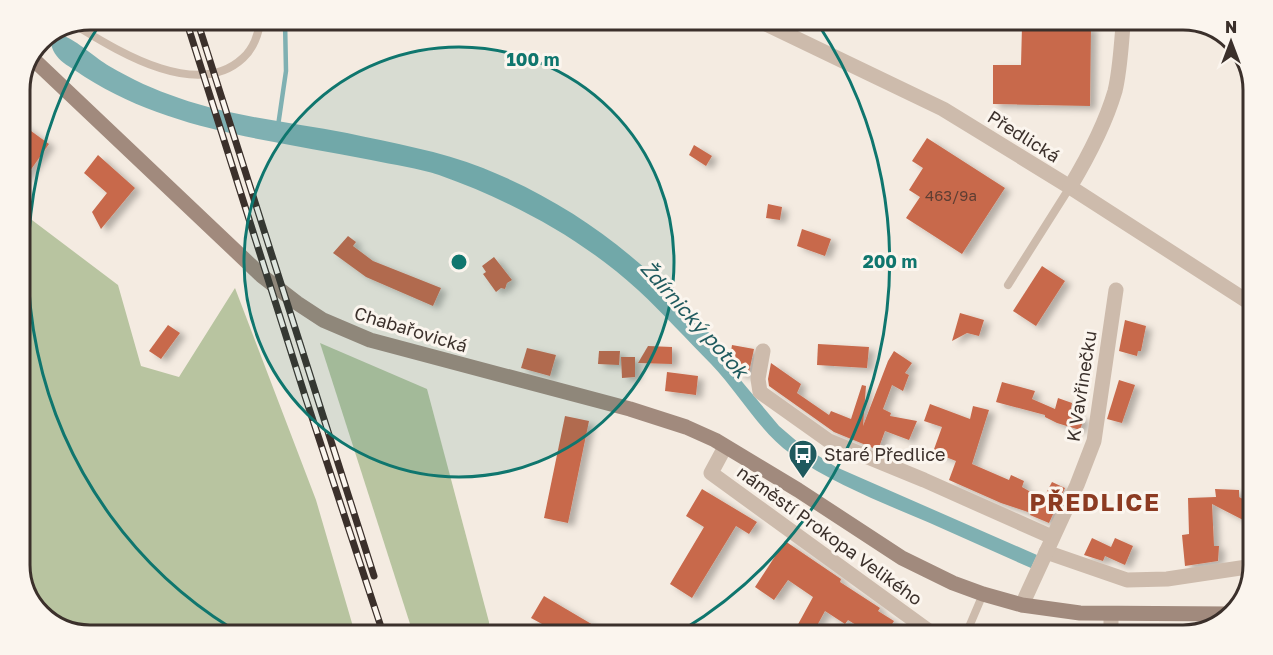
<svg xmlns="http://www.w3.org/2000/svg" width="1273" height="655" font-family="'Golos Text',sans-serif">
<defs>
<filter id="shadow"><feDropShadow dx="6" dy="3.5" stdDeviation="3" flood-color="#0004"/></filter>
</defs>
<rect width="100%" height="100%" fill="#f4ebe1"/>
<g fill="#b8c4a0">
<polygon points="20,211 118,285 141,366 179,377 235,288 316,500 354,630 58,628 31,605 20,570"/>
<polygon points="320,343 427,389 489,622 489,631 412,630"/>
</g>
<path fill="#7fb0b2" d="M 50,36 C 54,36 60,35 64,36 C 76,40 97,59 109,66 C 131,79 155,90 179,98 C 233,117 291,122 347,133 C 393,143 440,151 483,168 C 583,208 654,268 723,349 L 718,353 L 779,426 L 800,444 L 836,467 L 1037,555 L 1031,568 C 987,549 943,528 899,510 C 862,494 824,478 791,454 C 758,430 739,393 711,364 C 687,340 663,313 638,290 C 581,238 512,201 439,175 C 418,168 394,165 371,160 C 274,140 171,132 85,77 C 67,64 51,60 50,36 Z"/>
<g fill="none" stroke-linecap="round" stroke-linejoin="round">
<polyline stroke="#7fb0b2" stroke-width="4.5" points="278,126 286,71 285,21"/>
</g>
<g fill="#c8694b" filter="url(#shadow)">
<polygon points="1022,26 1091,26 1090,106 993,104 993,65 1021,65"/>
<polygon points="20,123 49,144 20,185"/>
<polygon points="927,138 1005,188 962,254 906,218 920,197 909,190 923,168 912,161"/>
<polygon points="694,145 712,156 706,166 689,155"/>
<polygon points="98,155 135,188 101,229 92,212 107,193 84,173"/>
<polygon points="768,204 782,207 780,220 766,218"/>
<polygon points="802,229 831,239 825,256 797,246"/>
<polygon points="348,236 356,242 353,246 373,261 441,288 433,306 366,277 333,253"/>
<polygon points="494,257 512,280 507,283 505,289 501,288 496,292 483,274 486,272 482,266"/>
<polygon points="1042,266 1065,281 1036,326 1013,311"/>
<polygon points="960,313 984,320 979,336 967,333 952,341"/>
<polygon points="1125,320 1146,326 1141,351 1138,351 1137,356 1119,351"/>
<polygon points="168,325 180,333 161,359 149,351"/>
<polygon points="818,344 869,347 867,368 817,365"/>
<polygon points="732,345 754,349 749,372 747,374 741,375 727,361 728,351 731,351"/>
<polygon points="648,346 672,347 672,364 638,363"/>
<polygon points="527,348 556,355 550,376 521,368"/>
<polygon points="599,351 620,351 619,365 598,364"/>
<polygon points="894,351 912,363 905,373 909,375 903,391 892,385 883,409 891,413 890,416 917,421 909,440 885,431 878,450 834,432 769,386 768,379 771,363 801,384 797,393 829,415 831,411 851,419 862,385 866,386 863,426 888,361"/>
<polygon points="621,357 635,357 635,377 622,378"/>
<polygon points="667,372 698,376 696,395 665,391"/>
<polygon points="1119,380 1135,385 1122,423 1107,419"/>
<polygon points="1002,382 1035,391 1032,399 1055,409 1058,398 1072,403 1070,413 1084,418 1080,430 1057,423 1045,417 1045,415 996,402"/>
<polygon points="930,404 970,419 973,406 989,410 972,464 1009,480 1011,475 1024,481 1022,487 1043,499 1052,482 1065,488 1049,523 1030,515 1031,513 1001,503 949,480 956,461 933,452 942,427 924,421"/>
<polygon points="565,416 589,421 568,523 544,518"/>
<polygon points="702,489 757,522 749,534 736,526 692,598 670,584 704,527 686,516"/>
<polygon points="1215,489 1239,490 1239,497 1247,501 1247,522 1212,504 1214,546 1219,546 1218,561 1185,566 1182,535 1189,534 1188,498 1216,497"/>
<polygon points="1092,538 1111,547 1115,538 1133,546 1125,565 1105,556 1103,561 1084,555"/>
<polygon points="785,541 841,579 840,582 880,608 878,611 894,621 886,634 869,633 848,620 845,624 825,611 813,633 807,633 796,628 813,597 788,580 774,600 755,587"/>
<polygon points="544,596 605,632 555,631 531,618"/>
</g>
<g fill="none" stroke-linecap="round" stroke-linejoin="round">
<g stroke="#cdbbac" stroke-width="8">
<path d="M 75,25 C 118,51 197,101 243,58 C 253,49 259,34 260,21"/>
<polyline points="1008,285 1070,187"/>
<polyline points="966,634 983,594"/>
</g>
<g stroke="#cdbbac" stroke-width="15">
<polyline points="766,24 943,109 1070,187 1250,303"/>
<path d="M 1070,187 C 1088,157 1105,125 1115,91 C 1120,70 1121,47 1123,26"/>
<polyline points="763,351 758,379 760,392 829,441 924,480 1052,537"/>
<polyline points="725,447 711,473 933,634"/>
<polyline points="1046,552 1127,580 1167,579 1247,567"/>
<polyline points="1022,605 1077,485 1094,441 1116,290"/>
<polyline points="1111,614 1111,635"/>
</g>
<polyline stroke="#a18a7d" stroke-width="15" points="32,58 262,276 297,303 323,320 370,340 630,409 686,427 715,440 798,490 902,558 953,583 983,594 1022,605 1080,613 1230,614"/>
<g stroke="#3b302b" stroke-width="7">
<g id="rail">
<polyline points="186,20 305,396 382,630"/>
<polyline points="197,20 374,576"/>
</g>
</g>
<use href="#rail" stroke="#fbf5ee" stroke-width="4.5" stroke-dasharray="14" stroke-linecap="butt"/>
</g>
<circle cx="459" cy="262" r="215" fill="#0f766e" fill-opacity=".12"/>
<g fill="none" stroke="#0f766e" stroke-width="3">
<circle cx="459" cy="262" r="215"/>
<path d="M231 628A431 431 0 0 1 102 21M820 27A431 431 0 0 1 681 631"/>
</g>
<defs>
<g id="bus-pin" transform="scale(1.5)"><path d="M0 17L-7.5 6A9.5 9.5 0 1 1 7.5 6Z" fill="#1f5a5e" stroke="#fbf5ee"/><path d="M-5-6H5V4H4V6H2V4H-2V6H-4V4H-5ZM-3.5-4V0h7V-4ZM-3.5 1.2v1.5H-2V1.2ZM2 1.2v1.5H3.5V1.2Z" fill="#fff"/></g>
</defs>
<g fill-rule="evenodd">
<use href="#bus-pin" x="803" y="454"/>
</g>
<g text-anchor="middle" dominant-baseline="central" stroke-width="6" stroke-linejoin="round" paint-order="stroke">
<g font-size="15" fill="#5e3e33">
<text x="951" y="195">463/9a</text>
</g>
<g font-size="18" fill="#3b302b" stroke="#fbf5ee">
<text transform="translate(1024 136) rotate(32)">Předlická</text>
<text transform="translate(411 329) rotate(17)">Chabařovická</text>
<text transform="translate(1081 386) rotate(-81)">K Vavřinečku</text>
<text transform="translate(830 535) rotate(36)">náměstí Prokopa Velikého</text>
</g>
<g font-size="18" fill="#3b302b" stroke="#fbf5ee" text-anchor="start">
<text x="824" y="454">Staré Předlice</text>
</g>
<g font-size="20" font-style="italic" fill="#1f5a5e" stroke="#fbf5ee">
<text transform="translate(695 319) rotate(48)">Ždírnický potok</text>
</g>
<g font-size="24" font-weight="bold" letter-spacing="1.5" fill="#8c3b22" stroke="#fbf5ee">
<text x="1095" y="501">PŘEDLICE</text>
</g>
</g>
<path d="M0 0H1273V655H0ZM90 30H1183A60 60 0 0 1 1243 90V565A60 60 0 0 1 1183 625H90A60 60 0 0 1 30 565V90A60 60 0 0 1 90 30Z" fill="#fbf5ee" fill-rule="evenodd"/>
<path fill="none" stroke="#3b302b" stroke-width="3" d="M90 30H1183A60 60 0 0 1 1243 90V565A60 60 0 0 1 1183 625H90A60 60 0 0 1 30 565V90A60 60 0 0 1 90 30Z"/>
<circle cx="459" cy="262" r="9" fill="#0f766e" stroke="#fbf5ee" stroke-width="3"/>
<g font-size="18" text-anchor="middle" font-weight="bold" fill="#0f766e" stroke="#fbf5ee" stroke-width="6" stroke-linejoin="round" paint-order="stroke">
<text x="533" y="66">100 m</text>
<text x="890" y="268">200 m</text>
</g>
<g transform="translate(1231 42)" stroke="#fbf5ee" stroke-width="4.5" paint-order="stroke">
<path d="M0-4.5L10 22L0 15L-10 22Z" fill="#3b302b"/>
<text y="-9" font-size="16" font-weight="bold" text-anchor="middle" fill="#3b302b">N</text>
</g>
</svg>
